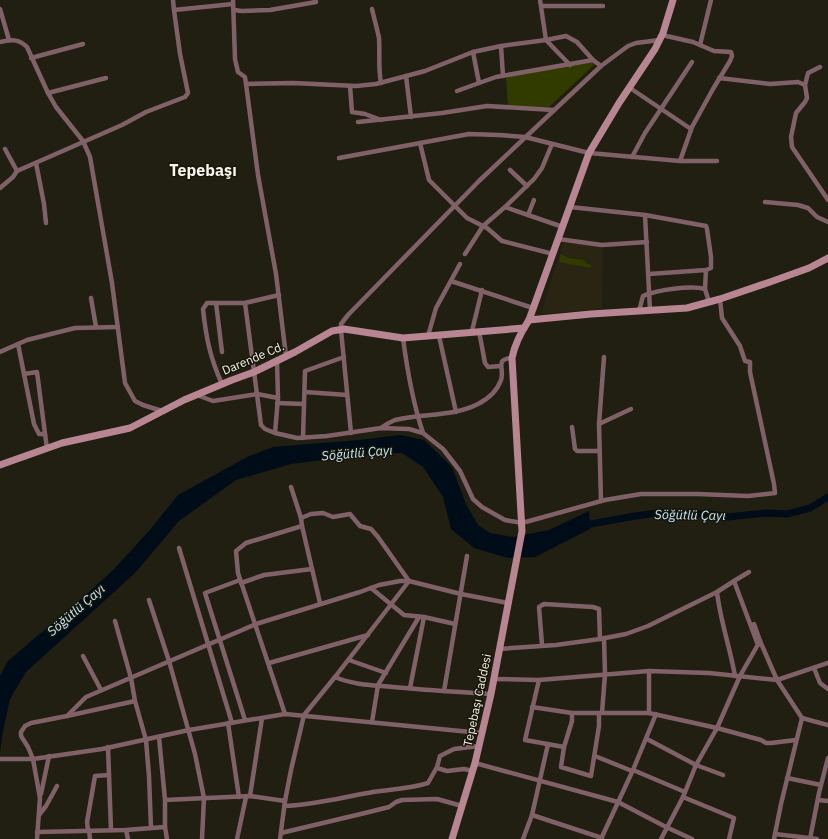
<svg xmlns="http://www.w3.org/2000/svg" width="828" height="839" font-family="'IBM Plex Sans',sans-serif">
<rect width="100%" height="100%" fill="#211f12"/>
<polygon fill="#2a2512" points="563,243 603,246 602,309 541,314"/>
<g fill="#313b00">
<polygon points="595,62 595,64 549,107 508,106 506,77"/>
<polygon points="561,254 568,258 584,260 586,263 591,265 591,268 559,262"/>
</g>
<polygon fill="#000c17" points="400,435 424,440 452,467 466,504 478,525 490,533 513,537 549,530 589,511 590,529 535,557 508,558 474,548 451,529 443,497 423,467 402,453 370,454 291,464 236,480 179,521 135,573 26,672 10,699 3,731 0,752 0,676 7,662 37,636 65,614 114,569 149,531 178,495 249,456 273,447 359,440"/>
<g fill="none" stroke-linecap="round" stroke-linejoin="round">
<polyline stroke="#000c17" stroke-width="7" points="580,526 635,516 658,513 709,514 728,517 767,513 787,514 810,508 828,497"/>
<g stroke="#806168" stroke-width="4.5">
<polyline points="173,0 174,10 233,4"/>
<polyline points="233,0 235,59 238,72 245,77 246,84 258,175 276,274 286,356"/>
<polyline points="540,0 546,40 570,65"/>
<polyline points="542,6 603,6"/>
<polyline points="0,9 9,40"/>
<path d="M 372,9 C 374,18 377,28 379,38 C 380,53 378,68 381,83"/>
<polyline points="234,10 242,11 270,10 316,2"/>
<polyline points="662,35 693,42 714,51 731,52 732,56 730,61 713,89 692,127 680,161"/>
<path d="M 0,42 C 11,39 19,39 27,47 L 48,93 L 56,107 L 83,141 L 90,157 L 112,283 L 125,383 L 135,401 L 143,405 L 162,411"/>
<polyline points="700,45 711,0"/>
<polyline points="501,46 503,76"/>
<polyline points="473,52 479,83 496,77 593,60"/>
<polyline points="31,58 83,44"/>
<polyline points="820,67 808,73 805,85 807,98 805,102 796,113 791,137 792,147 828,200"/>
<polyline points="406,76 411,117"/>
<polyline points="719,78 770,84 798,82 805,85"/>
<polyline points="246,84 293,83 356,86 376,84 425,71 473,52 501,46 546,40 566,36 577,42 593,60 601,66"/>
<polyline points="350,86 352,112 365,114 381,120"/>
<polyline points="630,88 691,129"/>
<polyline points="457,91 479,83"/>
<polyline points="48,93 106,78"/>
<polyline points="358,122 442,113 487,106 554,110"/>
<polyline points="420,143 429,180 467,218 487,228 502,241 553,254"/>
<polyline points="5,149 17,171"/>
<polyline points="632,157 645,133 692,62"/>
<polyline points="339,158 469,134 499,135 525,137 589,153 680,161 717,161"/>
<polyline points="36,163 44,204 46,223"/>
<polyline points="510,170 527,186"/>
<polyline points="0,188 13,177 17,171 122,125 146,112 185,97 188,93 180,54 174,10"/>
<polyline points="765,202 798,205 808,208 817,217 828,222"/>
<polyline points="505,207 563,227"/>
<polyline points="570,207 645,215 706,226 707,229 711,257 711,268 706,270 649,274"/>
<polyline points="528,215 534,200"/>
<polyline points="645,215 650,310"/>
<polyline points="558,239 602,245 647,242"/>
<polyline points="465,254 483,226 505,207 534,179 542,168 552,144"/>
<polyline points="451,281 533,308"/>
<polyline points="705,289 706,270"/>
<polyline points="91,298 96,327"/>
<path d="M 216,303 L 207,303 L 203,309 C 206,337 210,358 222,384"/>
<polyline points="245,303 261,425 265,429 275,433 297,438 327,436 381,428 409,429 423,433 443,449 460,471 473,499 482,507 505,520 522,523 605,500 641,494 698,494 748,496 775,493 774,484 750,372 750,362 745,361 740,346 722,318 720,299"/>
<path d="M 639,311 L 643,296 C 656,290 691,285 705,289 L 709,302"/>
<polyline points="472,331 482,290"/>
<polyline points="479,331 485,363 488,367 501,366"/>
<polyline points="428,336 436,308 460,264"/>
<polyline points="439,336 456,412"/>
<path d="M 403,338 C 407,369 413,403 423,433"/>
<polyline points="18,344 34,424 39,434 45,434"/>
<polyline points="0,352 27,340 75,328 118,327"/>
<polyline points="222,352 216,303 245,303 279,295"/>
<polyline points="24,374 37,372 47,449"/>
<polyline points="305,392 347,395"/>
<polyline points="197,395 213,401 257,394 278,398"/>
<polyline points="277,403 304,404"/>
<polyline points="599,424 631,409"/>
<polyline points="572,427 575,449 577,451 599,451"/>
<path d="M 381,428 C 385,425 390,422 395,420 C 422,413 453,417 478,404 C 488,399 497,391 501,380 C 505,369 494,359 512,358"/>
<polyline points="275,433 278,398 277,360"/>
<polyline points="351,433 341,330 341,324 348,315 479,181 601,66 628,46 636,43 660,40"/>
<polyline points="303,438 305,371 344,357"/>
<polyline points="291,487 301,518"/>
<polyline points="601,501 599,424 604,357"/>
<polyline points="179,548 232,723"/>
<polyline points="749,572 734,581 758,645"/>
<polyline points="240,580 205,593 245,720"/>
<path d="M 734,581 L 717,592 C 720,620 730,647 735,676"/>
<polyline points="241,583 264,575 312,569"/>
<polyline points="371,588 404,615 424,617 455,624"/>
<polyline points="149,600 169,661 195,754 204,798 202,839"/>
<polyline points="115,621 131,678 135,701 146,740 149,776 151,828"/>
<polyline points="754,624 760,641 777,680 828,663"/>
<polyline points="604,638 605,674 602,713 649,713"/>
<polyline points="760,641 740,676 717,728 761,740 766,743 771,743 796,740"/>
<polyline points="542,645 539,607 544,604 593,607 599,609 600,639 626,634 648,626 717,592"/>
<polyline points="499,649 556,645 600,639"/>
<polyline points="83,656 101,690"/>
<polyline points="349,660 386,673"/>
<polyline points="269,663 368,635"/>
<polyline points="814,668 820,683 828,689"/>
<polyline points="649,671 649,713 717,728 696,765 683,797 661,839"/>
<path d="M 335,677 C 353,685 373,685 393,687 C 425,690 458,692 491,694"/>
<polyline points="493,679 539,680 649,671 709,673 777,680 802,718 828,725"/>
<polyline points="539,680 525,740 564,747"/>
<polyline points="410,688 424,617"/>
<polyline points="444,691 467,556"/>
<polyline points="532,707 572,713 600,713"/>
<polyline points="572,713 572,721 564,747 561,767 591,776 599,726 599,713"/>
<polyline points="285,714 238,573 236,551 246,543 302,526 320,603"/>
<polyline points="67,716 135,701"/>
<polyline points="372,722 378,685 419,617"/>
<polyline points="228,723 239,797"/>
<polyline points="159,737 165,800 165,827 167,839"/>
<polyline points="647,739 696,765 723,775"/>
<polyline points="108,747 111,830"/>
<polyline points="595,756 632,771"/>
<polyline points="0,759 33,759 102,749 189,730 285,714 481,733"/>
<polyline points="475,763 618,802 666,827 692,839"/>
<polyline points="437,768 447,771 464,769 473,771"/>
<polyline points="633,770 685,792"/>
<polyline points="787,778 821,785"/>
<polyline points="41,794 49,756"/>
<polyline points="250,796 262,718"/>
<polyline points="683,797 734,818 729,839"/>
<polyline points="165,800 250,796 285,801"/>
<polyline points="818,800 828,801"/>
<path d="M 284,806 C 314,805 343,797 373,792 C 392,789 409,789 428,783 L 437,767 L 440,756 L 454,749 L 479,746"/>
<polyline points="39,815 46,806 57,786"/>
<polyline points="532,815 602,838"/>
<polyline points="88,830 87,822 95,776 109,775"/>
<polyline points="89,830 90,839"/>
<polyline points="126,830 128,839"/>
<polyline points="37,832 126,830 165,827"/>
<polyline points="281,833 365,813 389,807 396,802 402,800 437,799 462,806"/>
<polyline points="775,834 817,839"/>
<polyline points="37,839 40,798 33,759 28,747 21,736 21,732 25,726 31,723 67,716 86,697 256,624 360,592 379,585 400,581 409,581 461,594 508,603"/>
<polyline points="237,839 246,797"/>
<polyline points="280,839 285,801 291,770 304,715 335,677 409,581 378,537 371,529 360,526 350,514 333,517 323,513 311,514 301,518 302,526"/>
<polyline points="523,839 532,815 548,744"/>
<polyline points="601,839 633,770 656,714"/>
<polyline points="774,839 781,804 802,718"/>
<polyline points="810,839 819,793 828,758"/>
</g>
<g stroke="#b88692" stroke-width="7">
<polyline points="529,320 591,314 687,308 720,299 770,282 809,268 828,258"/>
<polyline points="0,465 62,443 130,428 184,400 232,380 254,372 295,352 332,331 344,329 403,338 524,328"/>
<path d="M 452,839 L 475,763 L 491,694 L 522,531 L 512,358 C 515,343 521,332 529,320 L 589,153 L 619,103 L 655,49 L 663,33 L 673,0"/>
</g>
</g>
<g text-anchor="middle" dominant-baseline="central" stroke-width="3" stroke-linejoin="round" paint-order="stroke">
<g font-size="12" fill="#f7f5ec" stroke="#181509">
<text transform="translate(253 358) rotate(-23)">Darende Cd.</text>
<text transform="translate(477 700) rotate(-78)">Tepebaşı Caddesi</text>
</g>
<g font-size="13" font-style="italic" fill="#c3e7fd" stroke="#181509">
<text transform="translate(357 453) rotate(-5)">Söğütlü Çayı</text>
<text transform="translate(690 515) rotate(1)">Söğütlü Çayı</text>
<text transform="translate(76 610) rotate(-41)">Söğütlü Çayı</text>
</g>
<g font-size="16" font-weight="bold" fill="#f7f5ec" stroke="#181509">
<text x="203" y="170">Tepebaşı</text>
</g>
</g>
</svg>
